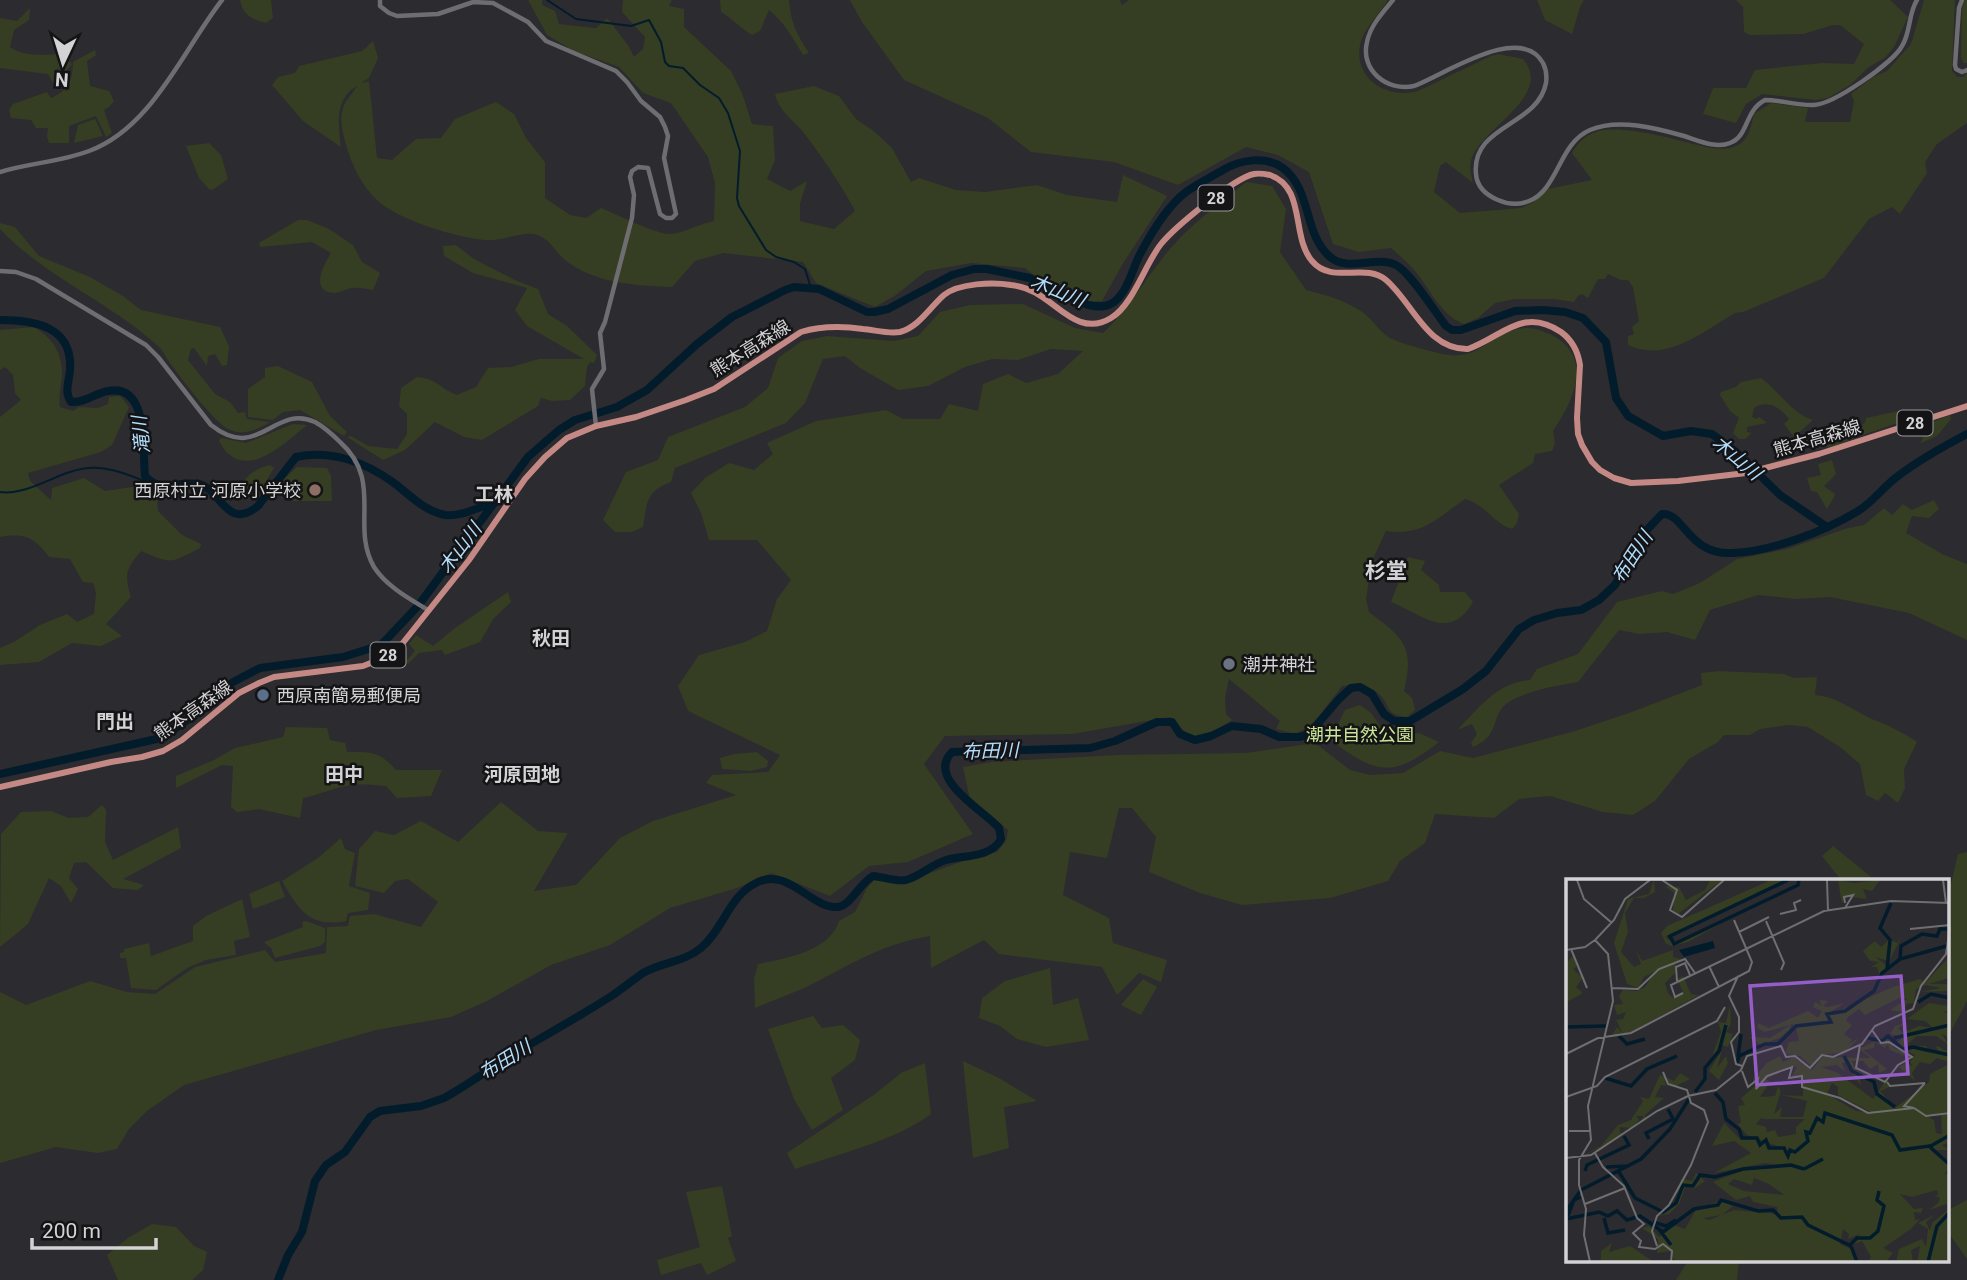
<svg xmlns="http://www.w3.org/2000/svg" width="1967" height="1280" font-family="Roboto,'Noto Sans JP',sans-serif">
<rect width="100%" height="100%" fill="#2c2b2f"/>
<g fill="#353e22">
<path d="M 240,0 L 271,0 L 273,18 L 266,23 C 252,19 243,16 240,0 Z"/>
<path d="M 528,0 L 542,0 L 542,5 L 555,11 L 559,24 L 596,28 L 607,18 L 628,45 L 634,57 L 643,49 L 645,37 L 622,12 L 623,0 L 672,0 L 669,6 L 684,9 L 684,27 L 731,71 L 742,93 L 752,124 L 773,126 L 775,160 L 767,179 L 790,191 L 807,181 L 800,204 L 800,221 L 834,229 L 855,211 C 841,185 825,161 807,137 C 795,120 780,114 775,94 L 814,86 L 839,96 L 856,119 L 875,132 L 892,148 L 911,182 L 919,178 L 956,190 L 985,192 L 1037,185 L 1067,195 L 1117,202 L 1123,175 L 1167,196 L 1122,265 L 1102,301 L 1065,302 L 1025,268 L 971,263 L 926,271 L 896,295 L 875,307 L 816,283 L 803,262 L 723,253 L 695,261 L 672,287 C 637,286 593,283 565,260 C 553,250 550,237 533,234 C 523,232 501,241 486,240 C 457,238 398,220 377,200 C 361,185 352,165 346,145 C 343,133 339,120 343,108 C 345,101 353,93 357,86 C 335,98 338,125 341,147 L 303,121 L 272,85 L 278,77 L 295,73 L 299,66 L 362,51 L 373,41 L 378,58 L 369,78 L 361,83 L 369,81 L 377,158 L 392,160 L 416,139 L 441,138 L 455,119 L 496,102 L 514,114 L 526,138 L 545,162 L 545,198 L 570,215 L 586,218 L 601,208 C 617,214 654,234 670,234 C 682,234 701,223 714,221 L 715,183 L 708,157 L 671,103 L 643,93 L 619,67 L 574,51 L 547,35 Z"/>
<path d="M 720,0 L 789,0 C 790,21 797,35 809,53 L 803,55 C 793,38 784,22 769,10 L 760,31 L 752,35 C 740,28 733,19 721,12 Z"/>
<path d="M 850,0 L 1120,0 L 1122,5 L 1129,0 L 1388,0 C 1380,12 1369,24 1363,36 C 1347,73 1384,101 1418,91 L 1491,56 L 1498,54 L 1523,59 C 1555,97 1479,128 1471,161 C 1469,168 1472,176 1473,183 L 1446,162 L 1440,166 L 1434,192 L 1460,213 L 1521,208 L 1534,202 L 1548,189 L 1592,180 L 1572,153 C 1578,143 1584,136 1596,132 C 1618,124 1670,138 1693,144 C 1707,147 1723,152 1736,146 C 1749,141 1751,126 1754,114 L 1771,103 L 1808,108 L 1805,122 L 1850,122 L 1854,101 L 1851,94 L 1873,77 L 1887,71 L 1911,44 L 1924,0 L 1955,0 L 1952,71 L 1957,77 L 1963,77 L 1967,73 L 1967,123 L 1937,144 L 1925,162 L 1927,173 L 1900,214 L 1892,207 L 1869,219 L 1824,278 L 1743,312 L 1735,313 C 1702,332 1667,363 1628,345 L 1628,336 L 1634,334 L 1632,327 L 1639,321 L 1633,287 L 1628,280 L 1621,280 L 1608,274 L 1605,279 L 1598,279 L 1588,298 L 1582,294 L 1578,296 L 1574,302 L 1554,299 L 1515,299 L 1495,303 L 1478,318 L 1464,324 C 1439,314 1432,291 1415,271 C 1408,263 1399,255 1391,248 L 1359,252 L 1333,244 L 1309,172 L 1278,155 L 1246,147 L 1178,185 L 1114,162 L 1031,152 L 988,118 L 904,80 L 862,22 Z"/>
<polygon points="1537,0 1584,0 1580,7 1572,34 1545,20"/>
<polygon points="1736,0 1890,0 1908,17 1894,47 1886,57 1869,67 1850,85 1828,98 1815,100 1762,94 1746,104 1736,123 1703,114 1713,88 1746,88 1755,70 1822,63 1854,64 1864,44 1840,25 1833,25 1803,34 1750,35 1744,32 1743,7"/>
<polygon points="1965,0 1967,0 1967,63 1964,63 1961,58 1962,9"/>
<path d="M 30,8 L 29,20 L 14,30 L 10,47 C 24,57 45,55 62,54 L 72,64 L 54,85 L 48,74 L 0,68 L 0,18 L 17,21 Z"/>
<path d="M 95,50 L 96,55 L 87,61 L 90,86 L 109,91 L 114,101 L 109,107 L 104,110 L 112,133 L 106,137 L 96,116 L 69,126 L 69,143 L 49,143 L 47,137 L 48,128 L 36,128 L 31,120 L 11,118 L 9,110 L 13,104 L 47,92 L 51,98 C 68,91 73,80 73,62 Z"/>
<polygon points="95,119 103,136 74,143 78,125"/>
<polygon points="209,143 221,155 228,179 214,189 210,190 199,178 186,146"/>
<path d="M 1246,182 L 1272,186 L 1286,209 L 1280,252 L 1306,290 C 1326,295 1348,301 1365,314 C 1374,321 1381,334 1392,339 C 1406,345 1423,349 1438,353 C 1483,365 1488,329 1527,328 C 1536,328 1549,333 1557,338 C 1593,361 1572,403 1553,431 L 1555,443 L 1552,451 L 1535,454 L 1533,463 L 1499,485 L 1519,514 L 1517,523 L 1512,529 C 1491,522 1488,506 1465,499 C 1436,519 1423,536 1386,531 L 1372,561 L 1366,599 L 1369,612 C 1403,638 1415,645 1404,691 L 1412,698 L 1415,710 L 1407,717 C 1383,714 1392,706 1379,694 C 1368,684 1355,684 1342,686 L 1312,725 L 1295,734 L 1276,729 L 1280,721 L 1229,679 L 1225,697 L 1226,714 L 1232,720 C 1220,727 1200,743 1187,733 C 1181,729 1176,722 1170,717 L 1072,734 L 945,736 L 924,764 L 973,834 L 908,862 L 869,866 L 830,896 L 771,873 L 737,888 L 670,908 L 610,945 L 551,965 L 487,1001 L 451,1017 L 376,1030 L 184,1085 L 147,1111 L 129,1129 L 117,1149 L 98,1153 L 56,1147 L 0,1163 L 0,992 L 26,1005 L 90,981 L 127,992 L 155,994 L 195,967 L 265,950 L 275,962 L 326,953 L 327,927 L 348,926 L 350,916 L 374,914 L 421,927 L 438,902 L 408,879 L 395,881 L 384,893 L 355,886 L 359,849 L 375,831 L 394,835 L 421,821 L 458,842 L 501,802 L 538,831 L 568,833 L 534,891 L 576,885 L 620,838 L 653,821 L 736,795 L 706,783 L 712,775 L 768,772 L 780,755 L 688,711 L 678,686 L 699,655 L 745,642 L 767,631 L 777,599 L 791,580 L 757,540 L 709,540 L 701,513 L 691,493 L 705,478 L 729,463 L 754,470 L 773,454 L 767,443 L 816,421 L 886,410 L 903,419 L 940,419 L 949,404 L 978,411 L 983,384 L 1008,374 L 1026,383 L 1058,374 L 1083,351 L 1051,349 L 1018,360 L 992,359 L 965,367 L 928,386 L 898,390 L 860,368 L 845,356 L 823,359 L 805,403 L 786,423 L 675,468 L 671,482 C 646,491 647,503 643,527 L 632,532 L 615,532 L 603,520 L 626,472 L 658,460 L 668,437 L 745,407 L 768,388 L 778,358 L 802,341 L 827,336 L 894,341 L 918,336 L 940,312 L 970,305 L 1023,304 L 1075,328 L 1103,333 C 1133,305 1151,268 1179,239 C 1199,218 1224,200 1246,182 Z"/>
<path d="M 298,220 L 307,220 L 329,229 L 353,245 L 362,262 L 380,273 L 373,290 C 366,289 358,287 351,288 C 346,289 339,293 334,293 C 309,291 324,264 331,253 L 312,242 L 260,247 L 259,243 Z"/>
<path d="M 0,223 L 15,227 L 39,256 L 90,277 L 123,296 L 141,310 L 220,327 L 229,346 L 227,365 L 222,366 L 215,354 L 208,356 L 207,366 L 194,348 L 191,349 L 188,360 L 215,394 L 230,402 L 238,413 L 245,412 L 247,419 L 270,422 C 257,430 244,436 230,430 C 215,424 181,378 170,363 C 166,358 163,350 158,346 C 110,302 45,277 0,229 Z"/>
<path d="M 456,245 L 474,259 L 517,281 L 538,289 L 548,314 L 567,326 L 597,355 L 594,363 L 590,362 L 587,367 L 585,386 L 570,400 L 552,401 L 541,398 L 538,406 L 482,440 L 464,437 L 435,422 L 405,450 L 383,460 L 347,437 L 351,436 L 368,446 L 397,449 L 407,434 L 407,414 L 399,406 L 401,388 L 417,377 C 438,379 439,388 457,395 L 476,387 L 488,368 L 511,367 L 539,359 L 584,359 L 527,326 L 515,310 L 527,288 L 473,273 L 444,256 L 443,246 Z"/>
<path d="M 34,327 C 51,337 62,351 62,373 C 62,384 58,395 60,407 L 73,411 L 79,407 L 98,408 L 108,404 L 109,397 L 120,396 L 129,407 L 112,445 L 101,452 L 28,473 L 30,481 L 51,500 L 52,488 L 84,478 L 105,491 L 139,486 L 157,498 L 158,511 L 182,535 L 201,544 L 200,548 C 169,564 172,564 141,551 C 126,569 124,574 131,597 L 106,624 L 122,636 L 101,646 L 72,643 L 39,662 L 0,665 L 0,648 L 14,642 L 40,625 L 67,614 L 77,622 L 94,614 L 96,593 L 93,583 L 83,582 L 70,559 L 49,557 C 34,537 25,533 0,537 L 0,417 L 21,400 L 15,393 L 13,375 L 5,367 L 0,370 L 0,330 Z"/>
<polygon points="278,366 312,382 330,416 347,432 344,436 300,410 283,412 273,420 248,417 248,389 265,377 265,368"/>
<path d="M 1761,378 C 1779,391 1791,413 1813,420 L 1794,437 L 1784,424 L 1789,419 C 1781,408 1768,399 1754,408 L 1752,417 L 1757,419 L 1759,417 L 1767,423 L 1747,427 L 1747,432 L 1752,433 L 1745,439 L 1739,439 L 1733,433 L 1739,418 L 1730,411 L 1720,395 L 1721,392 L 1736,387 L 1741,382 Z"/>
<polygon points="1903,410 1900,422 1863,435 1857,427 1865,423 1866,418"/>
<polygon points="1950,415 1951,419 1937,436 1921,443 1927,424"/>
<path d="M 293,424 L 307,425 C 283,445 242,485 219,441 L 221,438 L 246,443 Z"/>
<polygon points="1830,428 1839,440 1846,437 1850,429 1857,437 1829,448 1820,441 1815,443 1811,438"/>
<polygon points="1832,460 1836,474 1824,486 1835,494 1834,497 1827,509 1817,492 1811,491 1807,478 1821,475 1818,464"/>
<path d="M 270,465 L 274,468 L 256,499 L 242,491 C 241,476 257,468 270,465 Z"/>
<polygon points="297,467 327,468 331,476 332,501 293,501 282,495 284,479"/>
<path d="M 1934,500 L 1939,509 L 1929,518 L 1912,516 L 1906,533 L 1944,555 L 1967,564 L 1967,640 L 1909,613 L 1830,597 L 1796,599 L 1758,595 L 1710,610 L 1695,640 L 1667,632 L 1639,634 L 1619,630 L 1578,682 C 1559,685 1520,692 1505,705 C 1491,717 1500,736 1473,747 L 1471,743 L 1477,734 L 1472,724 L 1457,730 C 1480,707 1496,683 1530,680 L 1537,669 L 1578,654 L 1617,602 L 1662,591 L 1673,594 L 1700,583 L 1737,559 L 1787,549 L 1848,528 L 1864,525 L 1884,508 L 1892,515 L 1903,504 L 1912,510 Z"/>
<path d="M 1408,557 L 1425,561 L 1421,570 L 1439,585 L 1440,592 L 1465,592 L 1473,602 C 1449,642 1423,615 1391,602 Z"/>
<polygon points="508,592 511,602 494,618 480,642 445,655 442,650 419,653 408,664 405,662 415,651 409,644 416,635 433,646 455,628"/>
<path d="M 1719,671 L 1784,674 L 1794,678 L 1817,677 L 1815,695 C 1839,697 1856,713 1877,721 C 1892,727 1904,733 1917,742 L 1904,769 L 1905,788 L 1898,803 L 1885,793 L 1878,801 L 1866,795 L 1860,764 L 1840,747 L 1808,727 L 1789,725 L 1760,729 L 1750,735 L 1724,735 L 1718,742 L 1689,759 L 1655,801 L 1633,815 L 1603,812 L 1550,796 L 1519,799 L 1494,818 L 1435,814 L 1425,843 L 1400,861 L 1388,881 L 1330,898 L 1242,905 L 1200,893 L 1149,872 L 1156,837 L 1132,808 L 1119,808 L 1107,858 L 1070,852 L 1063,895 L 1109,918 L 1113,943 L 1167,960 L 1161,982 L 1139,973 L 1117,995 L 1102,967 L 999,954 L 984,940 L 931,968 L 930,936 C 887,943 858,960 820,980 C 800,991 776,999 755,1008 L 754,979 L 758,964 C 786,958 829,952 839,921 L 855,912 L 867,888 L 874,880 L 903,883 L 974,857 L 997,852 L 1006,841 L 1008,830 L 970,799 L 963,767 L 991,762 L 1118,755 L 1246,753 L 1315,743 L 1350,770 L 1370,775 L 1403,773 L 1440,751 L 1473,758 L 1575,731 L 1629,713 L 1702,685 L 1701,673 Z"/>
<path d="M 1360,705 L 1371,713 L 1388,737 L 1419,733 L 1439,742 C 1391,780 1376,773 1330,740 L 1345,710 Z"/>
<path d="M 286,727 L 327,728 L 330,740 L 345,743 L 347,752 C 372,752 379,751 396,770 L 442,770 L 431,796 L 397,798 L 386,786 C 375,785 363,784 352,785 C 334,787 320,795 303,798 L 300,818 L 259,809 L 237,812 L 231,807 L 233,766 L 222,765 L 176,788 L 176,776 L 214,760 L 235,748 L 283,737 Z"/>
<polygon points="757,752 768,761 767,767 751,771 722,769 720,758 734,754"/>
<polygon points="102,805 106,810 105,842 113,860 178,827 181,848 123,879 144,885 138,890 113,888 86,862 74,863 69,878 78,889 71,903 61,886 49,878 28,924 0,947 1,834 21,812 51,811 69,818 88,817"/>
<path d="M 341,838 L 345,849 L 355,853 L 349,886 L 370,893 L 368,910 L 348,913 L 346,921 C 309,928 299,910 282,881 L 318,858 Z"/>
<polygon points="1833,846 1876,881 1842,881 1822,856"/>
<polygon points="1967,852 1967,1001 1949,1035 1948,886 1951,884 1958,854"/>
<polygon points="279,881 285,897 253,909 249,894"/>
<polygon points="242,899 250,937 234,941 236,955 206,960 187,968 156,990 131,988 126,958 120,958 120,953 124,952 124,949 149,943 151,956 193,941 193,926 206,916"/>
<polygon points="306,921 325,928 325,942 320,946 275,958 271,948 264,942 303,927 302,922"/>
<polygon points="1050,968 1053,1005 1078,998 1089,1040 1046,1047 1017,1039 1000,1026 979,1018 982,998 1005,981"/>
<polygon points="1143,979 1157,987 1141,1015 1121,1005"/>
<polygon points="813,1016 822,1028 843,1025 860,1040 855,1060 831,1078 843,1110 812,1130 794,1099 768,1029"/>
<polygon points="963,1061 999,1078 1037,1101 1004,1107 1009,1148 973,1158"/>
<path d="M 925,1063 L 931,1114 C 895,1141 838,1154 795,1169 L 787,1153 L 875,1094 L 901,1073 Z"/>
<polygon points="722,1186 732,1236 728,1238 736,1261 707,1275 701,1263 661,1275 657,1260 700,1247 686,1192"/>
<polygon points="1967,1200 1967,1259 1948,1232 1948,1210"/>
<polygon points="152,1224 176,1227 194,1246 207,1252 203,1270 192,1280 118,1280 107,1255 128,1238"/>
<polygon points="1688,1261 1739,1261 1737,1280 1676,1280"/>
</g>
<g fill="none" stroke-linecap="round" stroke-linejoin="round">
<g stroke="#031c2c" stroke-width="2">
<polyline points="547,0 576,19 631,26 649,20 661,42 665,62 669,66 683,68 700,85 719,98 728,113 740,151 737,198 739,206 766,250 776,257 794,262 805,269 811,288"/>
<path d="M 0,492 C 30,496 59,470 89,468 C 112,466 132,477 153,484"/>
</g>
<g stroke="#031c2c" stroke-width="8">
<path d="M 0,320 C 34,320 73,326 70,370 C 69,382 64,392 71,402 C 85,403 95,393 108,391 C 150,383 142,451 145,476 C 163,495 176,480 198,484 C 221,488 226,532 258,506 L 296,457 C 331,449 367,463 394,483 C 410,495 424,511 445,515 C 462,517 476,507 493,504"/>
<path d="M 0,774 L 161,738 L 186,721 L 233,682 L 260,668 L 343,657 L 381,645 L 418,606 L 528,457 L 559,430 L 575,420 L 617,407 L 647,390 L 697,344 L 732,317 L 785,290 L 794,287 L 819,289 L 867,312 L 874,312 L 888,309 L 952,275 L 974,269 L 987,269 L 1030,278 L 1088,305 C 1097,307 1106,308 1114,302 C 1127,292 1132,271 1139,256 C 1150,235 1166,207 1186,192 C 1197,184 1211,177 1223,170 C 1240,160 1265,155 1283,168 C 1312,190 1303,232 1329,256 C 1347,273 1376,255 1396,265 C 1410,272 1435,312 1446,326 L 1452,330 L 1461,330 L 1515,311 L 1543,310 L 1565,312 L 1583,318 L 1606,342 L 1616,398 L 1628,416 L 1663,436 L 1691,431 L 1712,434 L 1736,452 L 1780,495 L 1827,527"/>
<path d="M 278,1280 L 288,1255 L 302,1232 L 315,1181 L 326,1165 L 345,1152 L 370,1117 L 380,1111 L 421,1106 L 444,1098 C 468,1085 489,1069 512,1055 C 546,1035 580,1016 613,995 C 623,988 633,980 643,973 C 662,962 684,962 701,948 C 723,930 729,896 756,883 C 788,866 811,909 838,907 C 851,905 860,883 873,876 C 884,877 896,882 906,880 C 921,876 932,864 946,860 C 964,855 991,858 1001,839 L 999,828 C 986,812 925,779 952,752 L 1090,748 L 1115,741 L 1157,722 L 1172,722 L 1180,734 L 1195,740 L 1211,736 L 1232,726 L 1261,729 L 1279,737 L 1299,737 L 1308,735 L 1339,699 L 1351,688 L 1360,687 L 1372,694 L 1384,714 L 1394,721 L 1410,721 L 1463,689 L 1486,671 L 1519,629 L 1534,620 L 1557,613 L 1581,610 L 1599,600 L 1615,585 L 1644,533 L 1662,514 C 1684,512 1688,555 1732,553 C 1771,552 1825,531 1858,511 C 1873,502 1884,486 1898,476 C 1919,460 1944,446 1967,434"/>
</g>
<g stroke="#6e6e72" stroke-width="4.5">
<polyline points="380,0 380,6 389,13 397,16 438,14 473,2 493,3 528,22 546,41 616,71 627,82 641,101 660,117 665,127 668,136 664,158 676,214 672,218 666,218 660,214 648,168 638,167 632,171 630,177 634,195 632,218 605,322 600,333 604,369 592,389 596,426"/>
<path d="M 1393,0 C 1383,12 1370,26 1367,42 C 1360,70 1387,92 1414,86 C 1444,75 1520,22 1543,63 C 1546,69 1547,76 1546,83 C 1538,126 1471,125 1476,174 C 1477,187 1486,195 1498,200 C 1509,205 1519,205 1529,201 C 1558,190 1559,143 1590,130 C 1618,118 1656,128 1684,136 C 1697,140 1716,149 1730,143 C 1749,136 1744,111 1765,100 C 1782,100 1798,106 1814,105 C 1834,104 1893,63 1902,46 C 1911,32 1908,14 1917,0"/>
<polyline points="1962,0 1959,8 1955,65 1956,69 1962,72 1967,70"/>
<path d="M 0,172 C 29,163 60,162 89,151 C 152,128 183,50 222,0"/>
<path d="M 0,271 L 16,272 L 36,279 L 146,345 L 158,357 L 211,425 C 259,463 274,403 315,422 C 324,427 333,435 340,442 C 384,481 350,526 374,567 C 386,586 410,599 428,610"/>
</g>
<path stroke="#c48985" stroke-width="6" d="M 0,787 L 111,762 L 142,757 L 163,751 L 182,740 L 239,693 L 259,683 L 274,677 L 363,666 L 381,659 L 402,644 L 469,560 L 525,479 L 545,457 L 567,438 L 596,426 L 636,417 L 686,400 L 714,389 L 801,332 C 821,326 842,326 863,329 C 875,330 888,334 900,332 C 919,327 930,307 944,295 C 959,283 993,282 1011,285 C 1019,286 1029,289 1036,293 C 1059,305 1080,337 1111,318 C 1133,305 1145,264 1161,244 C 1175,227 1234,178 1254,174 C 1259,173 1265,174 1270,175 C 1306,187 1291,237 1312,261 C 1332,285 1365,262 1386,280 C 1413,303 1427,350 1468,349 C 1502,337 1523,306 1561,332 C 1572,340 1578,352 1580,365 L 1577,418 L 1578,434 L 1582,445 L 1592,462 L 1600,470 L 1614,478 L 1631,483 L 1678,481 L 1746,473 L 1819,454 L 1967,406"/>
</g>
<circle fill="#8d6e63" stroke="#141416" stroke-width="2.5" cx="315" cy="490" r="7"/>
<circle fill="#6b7280" stroke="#141416" stroke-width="2.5" cx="1229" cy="664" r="7"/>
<circle fill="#5c6f8a" stroke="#141416" stroke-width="2.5" cx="263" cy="695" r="7"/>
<g text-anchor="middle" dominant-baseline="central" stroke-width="5" stroke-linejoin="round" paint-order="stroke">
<g fill="#141416" stroke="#9a999c" stroke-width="2">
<rect x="1198.5" y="185.5" width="35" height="25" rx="5"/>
<rect x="1897.5" y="410.5" width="35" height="25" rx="5"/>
<rect x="370.5" y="642.5" width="35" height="25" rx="5"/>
</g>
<g font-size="16" font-weight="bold" fill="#d3d2d5">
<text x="1216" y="198">28</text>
<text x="1915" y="423">28</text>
<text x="388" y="655">28</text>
</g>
<g font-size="18" fill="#d3d2d5" stroke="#141416">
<text transform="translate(750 348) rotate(-32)">熊本高森線</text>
<text transform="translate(1817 438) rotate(-16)">熊本高森線</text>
<text transform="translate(193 710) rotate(-35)">熊本高森線</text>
</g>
<g font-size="18" fill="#d3d2d5" stroke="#141416" text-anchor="start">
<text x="301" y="490" text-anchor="end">西原村立 河原小学校</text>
<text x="1243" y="664">潮井神社</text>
<text x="277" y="695">西原南簡易郵便局</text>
</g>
<g font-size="18" fill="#cce698" stroke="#141416">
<text x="1360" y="734">潮井自然公園</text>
</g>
<g font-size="19" font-style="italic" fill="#b1ddfd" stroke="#141416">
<text transform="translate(1058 291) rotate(22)">木山川</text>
<text transform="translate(141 435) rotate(-96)">滝川</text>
<text transform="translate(1737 458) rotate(40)">木山川</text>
<text transform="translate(460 548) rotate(-53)">木山川</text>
<text transform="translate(1632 557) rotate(-57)">布田川</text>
<text transform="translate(990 751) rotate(-2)">布田川</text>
<text transform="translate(505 1060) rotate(-32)">布田川</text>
</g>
<g font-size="19" font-weight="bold" fill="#d3d2d5" stroke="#141416">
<text x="494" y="494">工林</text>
<text x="551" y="638">秋田</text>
<text x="115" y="721">門出</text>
<text x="344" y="774">田中</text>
<text x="522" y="774">河原団地</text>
</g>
<g font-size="21" font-weight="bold" fill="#d3d2d5" stroke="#141416">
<text x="1386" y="571">杉堂</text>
</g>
</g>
<g transform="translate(1566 879)">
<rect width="383" height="383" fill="#2c2b2f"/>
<path d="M 88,1 L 89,13 L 78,19 L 68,19 L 59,34 L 62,53 L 55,73 L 68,88 L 75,85 L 70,71 L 76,82 L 107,71 L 107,78 L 118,81 L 109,83 L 110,93 L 99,104 L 102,114 L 107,119 L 117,113 L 111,100 L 117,97 L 125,115 L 133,116 L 65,153 L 54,156 L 51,152 L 53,156 L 46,156 L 51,148 L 57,155 L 50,141 L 57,140 L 60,133 L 51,136 L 48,126 L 57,125 L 53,117 L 57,111 L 71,112 L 79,108 L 90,92 L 78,98 L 72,109 L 61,105 L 48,64 L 62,20 L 83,15 ZM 144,1 L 156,1 L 112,35 L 107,31 L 108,14 L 99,7 L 113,8 L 120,21 L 139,11 ZM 205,1 L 219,1 L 99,58 L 109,65 L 163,40 L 122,63 L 106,67 L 100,65 L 95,54 L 101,47 ZM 272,1 L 288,4 L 314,1 L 306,12 L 297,10 L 301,20 L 278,17 L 276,25 ZM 336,57 L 323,82 L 309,78 L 322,87 L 314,98 L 311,88 L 305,88 L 313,83 L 304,82 L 297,72 L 309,62 L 315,68 L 323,61 L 319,58 L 331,64 ZM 7,77 L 11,87 L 7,90 L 17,99 L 10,108 L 17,114 L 1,123 L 0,84 ZM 383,78 L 383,99 L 363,105 L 383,105 L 382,112 L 354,113 L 375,109 L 359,106 L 350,110 L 348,124 L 341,125 L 336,133 L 324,131 L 341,120 L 335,118 L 299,136 L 293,130 L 282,138 L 280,142 L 286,146 L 278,155 L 286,161 L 281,166 L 293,159 L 279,173 L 256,176 L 246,188 L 234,177 L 219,175 L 223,163 L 233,162 L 230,148 L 266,144 L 263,136 L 327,108 L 354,100 L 359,104 ZM 253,121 L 262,122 L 257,127 L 262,128 L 279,124 L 261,135 L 264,141 L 234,148 L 225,145 L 224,150 L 215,158 L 195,166 L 183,158 L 204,159 L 224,146 L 199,153 L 191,149 L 192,144 L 203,149 L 242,132 L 252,139 L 256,132 L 247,128 L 249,123 L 256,127 ZM 363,124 L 383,127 L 383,132 L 378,132 L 383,135 L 383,159 L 375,154 L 383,166 L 370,157 L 351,157 L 339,167 L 360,167 L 364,173 L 372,172 L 370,168 L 364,171 L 372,167 L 383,174 L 383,183 L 371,179 L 364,185 L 354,183 L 346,194 L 349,202 L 333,188 L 338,185 L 342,190 L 342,184 L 347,188 L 344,183 L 349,176 L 341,172 L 349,169 L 337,170 L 330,165 L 337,158 L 324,155 L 329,147 L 339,144 L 332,149 L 337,154 L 353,147 L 367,149 L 359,142 L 341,140 ZM 164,126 L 165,145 L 160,153 L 167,155 L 162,168 L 156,166 L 146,177 L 155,153 L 152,143 L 160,144 ZM 320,158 L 328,169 L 346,176 L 344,179 L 324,171 L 322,165 L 319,169 L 309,163 L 308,169 L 297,171 L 321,190 L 313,194 L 312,185 L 304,190 L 297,182 L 286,182 L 290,191 L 300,196 L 304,199 L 293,195 L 295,207 L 279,183 L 276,184 L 279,193 L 271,186 L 255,188 L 272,194 L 307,220 L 319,203 L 324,208 L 314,212 L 329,229 L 363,203 L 364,195 L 383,185 L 383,232 L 362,238 L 368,241 L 370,254 L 376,255 L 375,235 L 383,235 L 383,268 L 382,264 L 376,266 L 383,271 L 364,271 L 383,286 L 379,295 L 383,296 L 381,325 L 363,331 L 372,324 L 374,319 L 368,317 L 372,316 L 371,311 L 346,318 L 334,315 L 348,330 L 357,329 L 355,334 L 348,333 L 349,341 L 354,340 L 345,350 L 317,369 L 327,374 L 320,383 L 302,383 L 305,378 L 296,362 L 285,366 L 294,355 L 282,360 L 283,355 L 277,350 L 274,365 L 287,371 L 290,383 L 109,383 L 104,372 L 91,374 L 92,360 L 76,349 L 83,347 L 93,358 L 108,346 L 119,350 L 131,329 L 156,322 L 167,327 L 156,336 L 137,339 L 143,341 L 168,331 L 212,335 L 211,328 L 187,323 L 184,317 L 170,321 L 147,303 L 178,291 L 226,288 L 199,284 L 148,294 L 185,274 L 168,262 L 146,267 L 158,244 L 174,260 L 190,260 L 193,266 L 199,263 L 203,270 L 214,268 L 181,256 L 171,245 L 175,244 L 172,227 L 179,226 L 175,219 L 189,207 L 187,200 L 201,184 L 214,177 L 217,183 L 228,178 L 246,191 L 256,178 L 305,179 L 294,171 L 295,169 L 310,162 L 316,165 ZM 224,187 L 231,188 L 225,199 L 237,198 L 237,217 L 215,216 L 241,222 L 237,238 L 214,238 L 216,228 L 208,235 L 215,212 L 212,207 L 209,217 L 194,218 L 202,206 L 209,206 L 200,200 ZM 266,204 L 272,208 L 272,216 L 307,234 L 290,232 L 261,215 ZM 195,239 L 198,240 L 239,240 L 230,248 L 230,255 L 212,258 L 209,251 L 201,253 L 200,248 L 190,245 ZM 188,299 L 203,305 L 218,316 L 178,312 L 162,305 L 168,300 L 186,306 ZM 156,171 L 151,189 L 160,177 L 162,184 L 153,201 L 143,192 ZM 114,194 L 124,200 L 108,208 L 98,201 L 100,207 L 95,206 L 89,218 L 98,219 L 79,236 L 80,241 L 73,244 L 78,237 L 70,237 L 73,241 L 66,249 L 53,248 L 55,255 L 39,267 L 17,276 L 35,267 L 52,246 L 65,241 L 77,222 L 74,218 L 83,220 L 94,196 L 108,202 ZM 130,294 L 139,302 L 128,310 L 120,306 L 113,325 L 103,335 L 96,336 L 108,327 L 115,300 L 126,302 ZM 383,330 L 383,383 L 351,383 L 354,367 L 345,371 L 347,383 L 330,383 L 333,370 L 356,360 L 360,368 L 362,350 L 352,344 L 370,335 L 360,343 L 364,352 L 366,344 ZM 46,364 L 43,373 L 64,367 L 88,383 L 35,383 L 35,372 Z" fill="#353e22" fill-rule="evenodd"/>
<path d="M 147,62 L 149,69 L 118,78 L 113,71 Z" fill="#031c2c"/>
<path fill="none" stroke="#031c2c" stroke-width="3.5" d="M 104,57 L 108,65 L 232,6 L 233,1M 102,58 L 222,1M 334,80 L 335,67 L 356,55 L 371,57 L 374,50 L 382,50M 321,90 L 324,61 L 314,49 L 325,24M 352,123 L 365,115 L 384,119M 0,148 L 40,147M 53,157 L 61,165 L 79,160M 302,159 L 316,162 L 322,157 L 337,170 L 347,168 L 384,176M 328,159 L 384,146M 278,177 L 286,192 L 308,203 L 311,215 L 329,228M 172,178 L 175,155M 171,184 L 173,177 L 199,165 L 212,165 L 230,147 L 265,143 L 261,135 L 279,132 L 308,112 L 316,94 L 334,80 L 384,66M 39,199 L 65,207 L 81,190 L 111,177M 129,213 L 139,200 L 139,189 L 153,172 L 160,146M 149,214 L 157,223 L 160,240 L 173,250 L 176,259 L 191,259 L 194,266 L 200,261 L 203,269 L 218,269 L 222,277 L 224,271 L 229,273 L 242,262 L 240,253 L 244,254 L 251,239 L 257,243 L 259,234 L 326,256 L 334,271 L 363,267 L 384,286M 83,260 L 80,254 L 107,240 L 102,230M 363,268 L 384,256M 40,288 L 63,287M 238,290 L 257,280M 19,292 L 21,286 L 63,266 L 58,257M 53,293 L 69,319 L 97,333 L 110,324 L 117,306 L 127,307 L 134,296 L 149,298 L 177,290 L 225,286 L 238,290M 0,332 L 15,311 L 75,280 L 104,250 L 123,220M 2,337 L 8,321 L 15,318M 38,339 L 42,354 L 59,351M 0,340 L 33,333 L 42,337 L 51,332 L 61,341 L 74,337 L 97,353 L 128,330 L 152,326 L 155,321 L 192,332 L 207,331 L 215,339 L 236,338 L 242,346 L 285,367 L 291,383M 87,343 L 100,347 L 110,341M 92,349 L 105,366M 283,367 L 291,359 L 304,359 L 312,352 L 318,327 L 311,321 L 313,312M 362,383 L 371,347 L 384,333"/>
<path fill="none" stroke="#6f6e71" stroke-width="2" d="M 11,1 L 18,20 L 46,44M 96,1 L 111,11 L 104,31 L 116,38 L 158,1M 261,1 L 262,32M 377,1 L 380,24M 279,24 L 278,18 L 287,16 L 279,29M 214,35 L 230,31 L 228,24 L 235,21M 200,42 L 218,84 L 215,91M 344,50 L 384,46M 173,53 L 203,38M 5,70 L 21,109M 180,70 L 258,32 L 325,22 L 384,24M 0,71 L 19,68 L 29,61M 143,87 L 153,108M 172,97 L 163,117 L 173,138 L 173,153 L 165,163 L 170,185 L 176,187M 111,102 L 110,88 L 119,84 L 124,96M 46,109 L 72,110 L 93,90 L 119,80 L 129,94M 117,114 L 109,118 L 105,106 L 180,70M 294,166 L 290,189 L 319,203 L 332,186 L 346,178 L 323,163 L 315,164 L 306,151M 0,175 L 32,159 L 65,154 L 183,92 L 186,83 L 168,41M 176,192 L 182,208 L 192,200 L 190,210 L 201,197 L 226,188 L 223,199 L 236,197 L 236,208 L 274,219 L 302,234 L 348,229M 321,203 L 324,207 L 359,204M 0,218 L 31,207 L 39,198 L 151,142 L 159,128M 348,229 L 338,227 L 359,204M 348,229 L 360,237 L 384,234M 3,252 L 25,252M 29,274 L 37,288 L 58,307 L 71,339 L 78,345 L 67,354 L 75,362 L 73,368 L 89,370 L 97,365 L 106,372 L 105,383M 0,279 L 25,276 L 91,232 L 122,217 L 150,211 L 175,191 L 181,177 L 215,167 L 220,178 L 229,177 L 244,189 L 256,176 L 267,178 L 296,165 L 309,147 L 347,130 L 355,107 L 380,75 L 384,48M 19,325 L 59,309M 91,367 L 86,352 L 91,337 L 103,326 L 125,286 L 142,243 L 138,231 L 125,224 L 121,211 L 102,205 L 97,193M 24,383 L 18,356 L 20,330 L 13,306 L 13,281 L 25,261 L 22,227 L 47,122 L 42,75 L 29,61 L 48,41 L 59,20 L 84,1"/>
<path fill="#955ec6" fill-opacity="0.15" stroke="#955ec6" stroke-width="3.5" d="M 335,97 L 342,195 L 191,206 L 184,107 Z"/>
<rect width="383" height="383" fill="none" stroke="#d3d2d5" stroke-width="3.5"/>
</g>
<g transform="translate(63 63) rotate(184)" stroke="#141416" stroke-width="5" paint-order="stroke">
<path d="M0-5L12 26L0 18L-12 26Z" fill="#d3d2d5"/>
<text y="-10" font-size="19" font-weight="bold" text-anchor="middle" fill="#d3d2d5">N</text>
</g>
<path d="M32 1238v10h124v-10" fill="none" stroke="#d3d2d5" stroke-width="3.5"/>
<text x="42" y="1238" font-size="21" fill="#d3d2d5" stroke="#141416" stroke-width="5" paint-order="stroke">200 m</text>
</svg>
